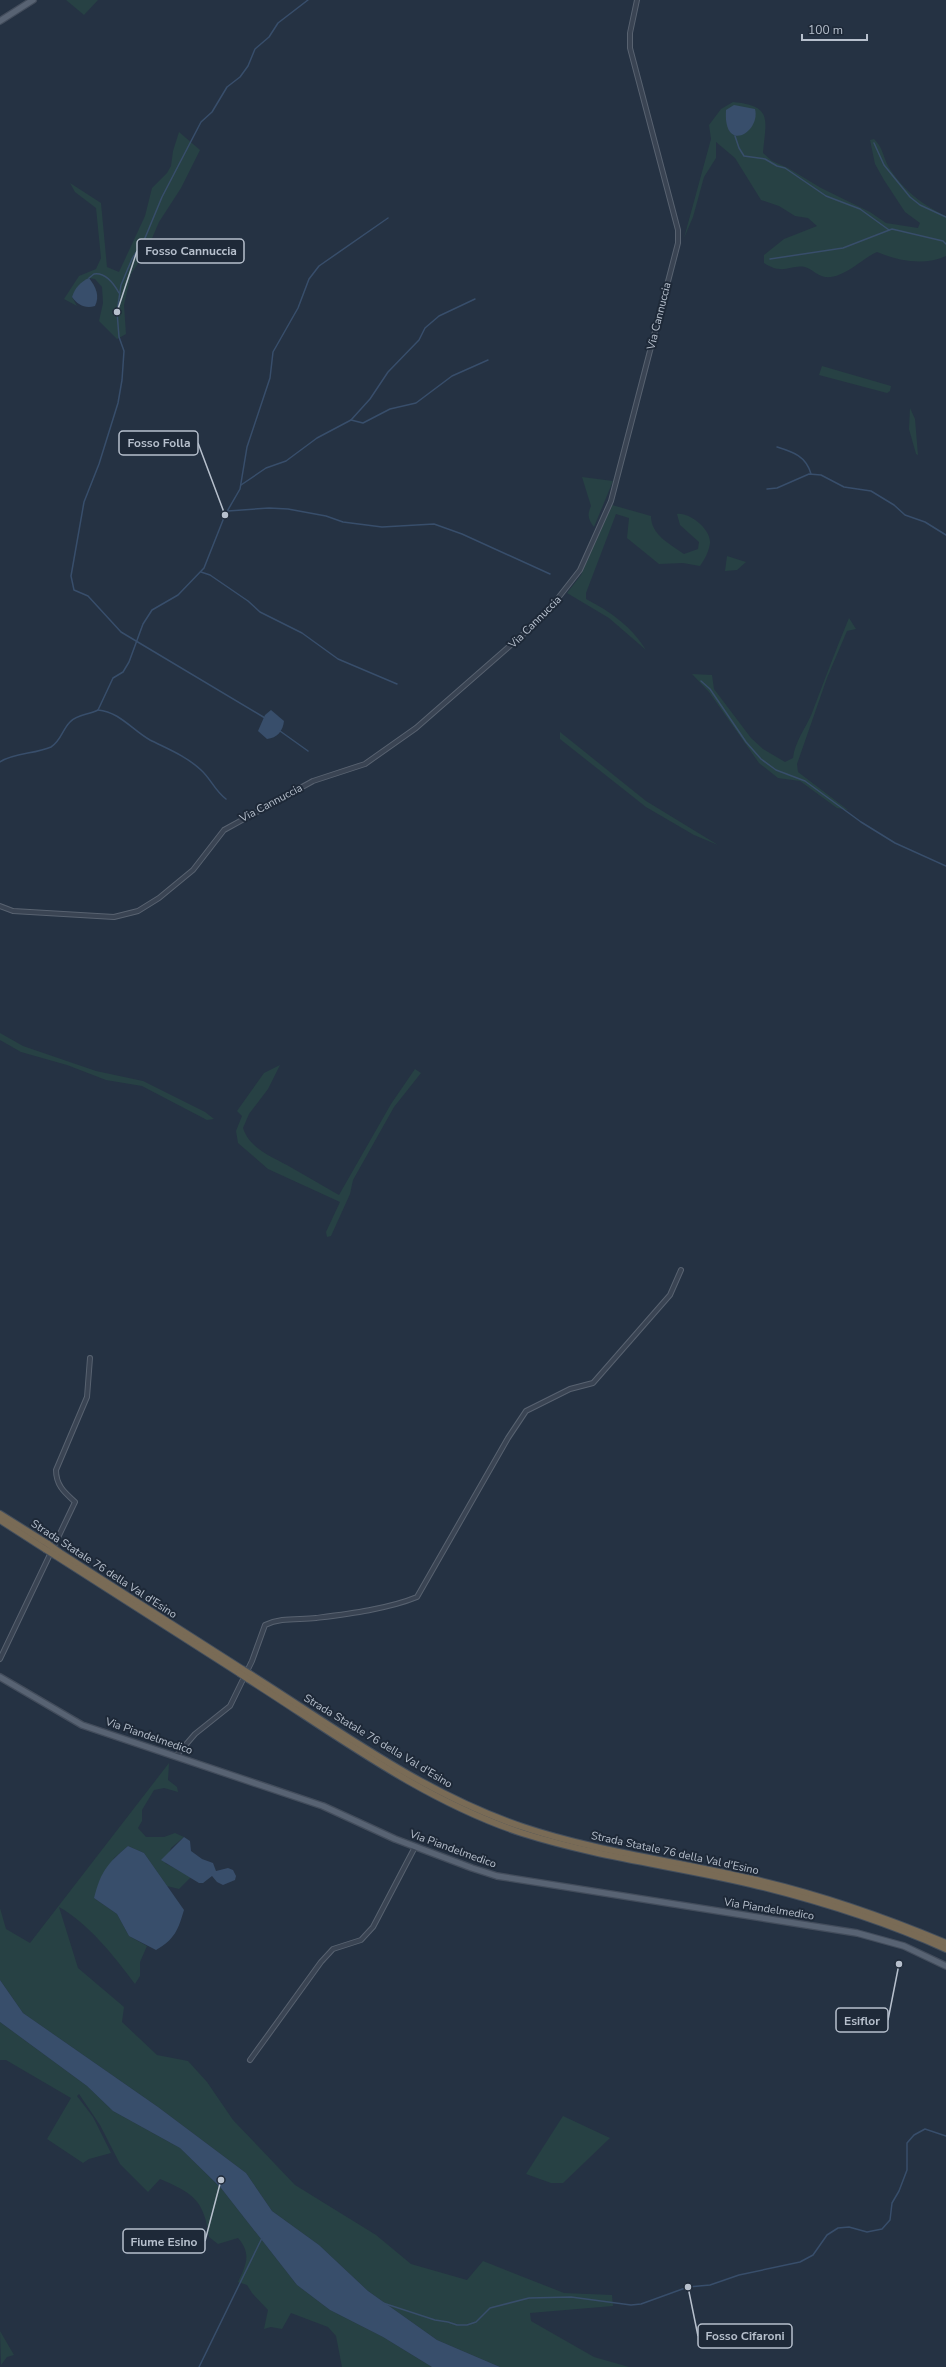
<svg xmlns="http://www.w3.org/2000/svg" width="946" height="2367" font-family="'Nunito Sans',sans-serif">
<rect width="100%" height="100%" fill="#253243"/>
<g fill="#274144">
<polygon points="66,0 98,0 84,15"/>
<path d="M 733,102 C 773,106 766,119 763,153 L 772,161 L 788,168 L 821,188 L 870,212 L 886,223 L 918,228 L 920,223 L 905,212 L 884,180 L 875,164 L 870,140 L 874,139 C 883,148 883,156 888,166 C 903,190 921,204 946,216 L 946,256 C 925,266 898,261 877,252 C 861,259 844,279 825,277 C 818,276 812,269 805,267 C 790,264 784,276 764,263 L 764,255 L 784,239 L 817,226 L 808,218 L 795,216 L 779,206 L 761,200 L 735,158 L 716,142 L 716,158 L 704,177 L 693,217 L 684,238 L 711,139 L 709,125 L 721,109 Z"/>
<polygon points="179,132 200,150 181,188 159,222 147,250 131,274 124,305 126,334 117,339 99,321 103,303 102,287 95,279 89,278 72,297 77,306 64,299 79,276 96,269 101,258 96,208 75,192 70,183 101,203 107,267 119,272 145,216 152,188 167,173 171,166 173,151"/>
<polygon points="822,366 891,386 890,391 887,393 819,375"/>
<polygon points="910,408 915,419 918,455 916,454 909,429"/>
<path d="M 582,477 L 613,481 L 594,527 C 588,519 587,515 591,506 Z"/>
<path d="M 612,505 L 651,516 C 651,535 670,544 684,554 L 698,549 L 699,542 L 680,525 L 677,514 C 689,512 711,529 710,543 C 709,551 705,559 700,566 L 683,563 L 659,564 L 627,538 L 629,518 L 616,514 L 586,593 L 586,599 C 611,612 631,626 646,650 L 609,618 L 567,593 L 581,575 Z"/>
<polygon points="727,556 746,562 737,570 725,571"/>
<path d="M 849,618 L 856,629 L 847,631 L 827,678 L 797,764 L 798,772 L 848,810 L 837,808 L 800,781 L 778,778 L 759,763 L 709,692 L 692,674 L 712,675 L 714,689 L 751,738 L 763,749 L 785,762 L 793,758 C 795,741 806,728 812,713 C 824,681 836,649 849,618 Z"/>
<polygon points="560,732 646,801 718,845 694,835 646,807 560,739"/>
<polygon points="0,1033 23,1046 96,1071 143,1081 205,1112 214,1119 207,1120 142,1086 106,1080 67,1065 21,1052 0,1040"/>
<path d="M 280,1065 L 268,1089 L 249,1114 L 243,1128 C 250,1150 274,1157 292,1168 C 308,1177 323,1186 339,1195 L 391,1104 L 415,1069 L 421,1073 L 394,1107 L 353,1180 L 350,1194 L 331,1236 L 327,1237 L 326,1232 L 340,1202 L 268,1169 L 238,1143 L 236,1131 L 242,1116 L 237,1111 L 264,1073 Z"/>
<path d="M 169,1763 L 168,1780 L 177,1787 L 178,1792 L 164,1788 L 154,1790 L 142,1810 L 142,1821 L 138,1828 L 146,1837 L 164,1837 L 175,1833 L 184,1837 L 171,1848 L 165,1863 L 191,1877 L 179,1889 L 167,1886 L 144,1853 L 128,1846 L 114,1858 L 94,1898 L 117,1914 L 129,1936 L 147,1946 L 140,1962 L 140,1976 L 135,1984 C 114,1956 89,1924 59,1907 L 78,1968 L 124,2007 L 122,2022 L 157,2055 L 188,2061 L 207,2082 L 233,2120 L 295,2185 L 376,2235 L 411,2264 L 467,2280 L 483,2261 L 564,2293 L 612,2295 L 613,2306 L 530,2313 L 531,2321 L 594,2357 L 629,2367 L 500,2367 L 437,2340 L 368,2291 L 319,2245 L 272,2211 L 246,2173 L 158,2107 L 23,2013 L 0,1980 L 0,1908 L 6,1929 L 30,1943 Z"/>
<path d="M 0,2022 L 87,2086 L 113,2111 L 180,2148 L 221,2188 L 297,2285 L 330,2310 L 383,2337 L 432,2367 L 342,2367 L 336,2336 L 328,2327 L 291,2313 L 282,2329 L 271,2327 L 264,2329 L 268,2310 L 252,2293 L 247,2285 L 238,2282 C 246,2265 252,2254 238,2238 L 218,2244 L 209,2237 C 204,2200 193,2193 160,2179 L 148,2192 L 120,2164 L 100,2125 L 79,2094 L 77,2096 L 93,2117 L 111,2153 L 89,2159 L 83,2163 L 47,2139 L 71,2098 L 6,2060 L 0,2060 Z"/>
<polygon points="563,2116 610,2138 563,2183 551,2183 526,2174"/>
<polygon points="0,2331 14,2355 7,2357 1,2365"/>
</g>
<g fill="#384e6b">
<path d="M 734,105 L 755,109 C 761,132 723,155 726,110 Z"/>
<path d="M 89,278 C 96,287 100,296 95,306 C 85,309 78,305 72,297 C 75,288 80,282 89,278 Z"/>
<path d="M 271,710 L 284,721 C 283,731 277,738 267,739 L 258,731 L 265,715 Z"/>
<polygon points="184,1837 190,1841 191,1851 202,1859 213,1863 216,1871 228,1868 233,1870 236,1876 235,1880 223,1885 217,1882 212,1876 203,1883 199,1883 161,1860"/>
<path d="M 128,1846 L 144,1853 L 184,1910 C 178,1930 175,1939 156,1950 L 129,1936 L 117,1914 L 94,1898 C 101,1871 107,1864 128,1846 Z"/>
<polygon points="0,1980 23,2013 158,2107 246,2173 272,2211 319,2245 368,2291 437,2340 500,2367 432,2367 383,2337 330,2310 297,2285 221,2188 180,2148 113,2111 87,2086 0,2022"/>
</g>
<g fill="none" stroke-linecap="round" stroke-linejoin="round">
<g stroke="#384e6b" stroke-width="1.5">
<polyline points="735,136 739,148 744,156 765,159 777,166 785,168 826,196 860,209 889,230"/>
<polyline points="874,143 884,165 910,197 920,205 946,217"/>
<polyline points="770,259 843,248 892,229 943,241 946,244"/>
<path d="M 89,278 L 94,274 C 106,272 114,284 119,293"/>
<polyline points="351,420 363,423 390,409 416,403 452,376 488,360"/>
<path d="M 777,447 C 793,452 806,456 811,474"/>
<polyline points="241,485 266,468 286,461 317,438 351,420 370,399 388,372 419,340 425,328 439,316 475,299"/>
<polyline points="767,489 777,488 809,474 821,475 844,487 871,491 894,505 905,515 925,522 946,535"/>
<polyline points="228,511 269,508 288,509 326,516 343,522 382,527 434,524 462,534 550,574"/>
<polyline points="201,572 210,575 248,601 260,612 302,633 338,659 397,684"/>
<polyline points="701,681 710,689 746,742 761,759 776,770 805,781 861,822 895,843 946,866"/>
<path d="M 98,710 C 120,712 132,730 150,740 C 168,749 186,756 201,770 C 211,779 215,791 226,799"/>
<polyline points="265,718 121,632 88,596 74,590 71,576 84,502 99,464 118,403 122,380 124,351 119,337 117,312 121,285 132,259 145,238 162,197 201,122 212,112 227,87 240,77 248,66 255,49 269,37 278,23 308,0"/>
<polyline points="280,731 308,751"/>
<path d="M 0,762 C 13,753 35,754 51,747 C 61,741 62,730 70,722 C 77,714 89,715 98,710 L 113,678 L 123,672 L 129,662 L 143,624 L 152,610 L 178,595 L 204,568 L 225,515 L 240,489 L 247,447 L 270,378 L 273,352 L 298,308 L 309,279 L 319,266 L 388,218"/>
<polyline points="383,2303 435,2320 448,2322 457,2325 467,2325 476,2322 490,2308 529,2298 571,2297 631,2305 641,2304 688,2287 710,2285 739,2275 800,2262 813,2255 827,2235 838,2228 849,2227 867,2232 882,2229 890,2220 892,2203 899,2191 907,2170 907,2143 914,2135 925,2129 946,2136"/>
<polyline points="199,2367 262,2238"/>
</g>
<g stroke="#586270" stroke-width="6">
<g id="minor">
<polyline points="0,906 13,911 114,917 138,911 159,898 193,870 224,830 313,781 365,764 416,728 544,616 580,570 611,501 678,243 678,230 630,48 630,33 637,0"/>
<path d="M 0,1659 L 75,1502 C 64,1492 56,1485 56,1470 L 87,1397 L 90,1358"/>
<path d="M 176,1756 L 195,1734 L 230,1706 L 252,1661 L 265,1625 C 281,1617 299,1620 316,1618 C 347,1614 388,1609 417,1597 L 508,1438 L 526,1411 L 570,1389 L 593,1383 L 670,1295 L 681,1270"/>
<polyline points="250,2060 321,1962 333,1949 361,1940 373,1927 415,1847"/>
</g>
</g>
<g stroke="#434d5c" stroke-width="8">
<g id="major">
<polyline points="0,21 33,0"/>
<polyline points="0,1677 82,1725 323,1806 395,1839 472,1868 497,1876 857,1933 904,1946 946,1966"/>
</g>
</g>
<g stroke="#444f5d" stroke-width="8">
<g id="highway">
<polyline points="0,1514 48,1544"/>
<polyline points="0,1520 45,1549"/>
<polyline points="59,1552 242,1669"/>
<polyline points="56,1556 239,1673"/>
<path d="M 250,1674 C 337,1729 424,1794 523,1827 C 598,1852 676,1861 752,1879 C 818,1894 884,1917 946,1943"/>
<path d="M 248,1679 C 335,1734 422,1800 522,1833 C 597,1857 675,1866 751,1884 C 817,1900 884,1921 946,1949"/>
</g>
</g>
<use href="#minor" stroke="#3a4453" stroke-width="4"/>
<use href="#major" stroke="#586373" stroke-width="5.5"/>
<use href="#highway" stroke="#796b56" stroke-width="6"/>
<g stroke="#444f5d" stroke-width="8" stroke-linecap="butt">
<g id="highway-bridge">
<polyline points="48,1544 59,1552"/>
<polyline points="45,1549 56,1556"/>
<polyline points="242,1669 250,1674"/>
<polyline points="239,1673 248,1679"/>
</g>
</g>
<use href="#highway-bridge" stroke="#796b56" stroke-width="6"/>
</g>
<g text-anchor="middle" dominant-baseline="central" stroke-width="4" stroke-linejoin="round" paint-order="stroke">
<g font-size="11" fill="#b7c0cd" stroke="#1e2938">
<text transform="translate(659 316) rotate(-76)">Via Cannuccia</text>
<text transform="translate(535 622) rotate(-45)">Via Cannuccia</text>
<text transform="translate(271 803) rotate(-28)">Via Cannuccia</text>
<text transform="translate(104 1569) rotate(33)">Strada Statale 76 della Val d'Esino</text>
<text transform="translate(149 1736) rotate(19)">Via Piandelmedico</text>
<text transform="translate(378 1741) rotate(31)">Strada Statale 76 della Val d'Esino</text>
<text transform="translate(453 1849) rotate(20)">Via Piandelmedico</text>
<text transform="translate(675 1853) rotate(12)">Strada Statale 76 della Val d'Esino</text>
<text transform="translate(769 1909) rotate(9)">Via Piandelmedico</text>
</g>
</g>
<path fill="none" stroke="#b7c0cd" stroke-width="1.5" d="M117 312L137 251M225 515L198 443M899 1964L888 2020M221 2180L205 2241M688 2287L698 2336"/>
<g fill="#b7c0cd" stroke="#1e2938" stroke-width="1.5">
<circle cx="117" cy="312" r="4"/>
<circle cx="225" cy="515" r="4"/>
<circle cx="899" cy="1964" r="4"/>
<circle cx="221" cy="2180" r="4"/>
<circle cx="688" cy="2287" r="4"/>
</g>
<g fill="#1e2938" stroke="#b7c0cd" stroke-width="1.5">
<rect x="137" y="239" width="107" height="24" rx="4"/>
<rect x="119" y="431" width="79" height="24" rx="4"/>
<rect x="836" y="2008" width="52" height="24" rx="4"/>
<rect x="123" y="2229" width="82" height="24" rx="4"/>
<rect x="698" y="2324" width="94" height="24" rx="4"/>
</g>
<g font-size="12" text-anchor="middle" font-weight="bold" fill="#b7c0cd">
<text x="191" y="255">Fosso Cannuccia</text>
<text x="159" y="447">Fosso Folla</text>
<text x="862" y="2025">Esiflor</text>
<text x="164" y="2246">Fiume Esino</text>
<text x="745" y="2340">Fosso Cifaroni</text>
</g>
<path d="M802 34v6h65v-6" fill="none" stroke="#b7c0cd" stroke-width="2"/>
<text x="808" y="34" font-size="12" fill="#b7c0cd" stroke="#1e2938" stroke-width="3" paint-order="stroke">100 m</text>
</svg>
